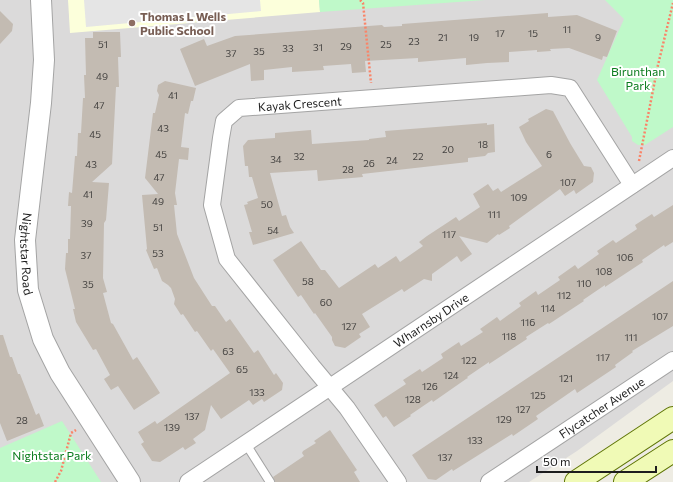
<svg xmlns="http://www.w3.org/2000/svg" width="673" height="482" font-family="Commissioner,sans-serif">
<rect width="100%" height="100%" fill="#eeece3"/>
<polygon fill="#dbdada" points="0,0 673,0 673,381 577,451 529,482 0,482"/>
<polygon fill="#fcffdb" points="68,0 319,0 320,12 70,33"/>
<g fill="#bff9c9">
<polygon points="319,0 485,0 320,12"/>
<polygon points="605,0 673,0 673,127 645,145 638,145 632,141 632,137 597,80 624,19"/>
<polygon points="62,421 101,482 0,482 0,448"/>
</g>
<polygon fill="#e5e5e5" points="84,0 260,0 261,11 86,27"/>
<g fill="#c3bbb2">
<polygon points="0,11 13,24 12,31 0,44"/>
<polygon points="548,13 548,17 577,15 617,31 607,57 603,56 602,60 569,48 550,49 551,51 537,52 537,50 509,52 509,62 487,63 466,65 466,58 418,62 418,58 365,61 366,72 352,73 351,64 323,66 324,70 292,72 292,67 264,70 264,80 251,81 250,64 195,86 180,49 204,39 207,46 235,36 382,25 384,27 402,26 402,24"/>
<polygon points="93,32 120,32 121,57 118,57 119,87 116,87 112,164 92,182 109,183 106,220 104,223 103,278 107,292 103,293 111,323 113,324 133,360 137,357 160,393 134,410 118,386 111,390 104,379 110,375 96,349 93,350 76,322 73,309 75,309 65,269 66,253 68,253 68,239 70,239 71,206 68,206 69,192 72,193 75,156 77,156 78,133 81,133 83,98 85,98 84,75 86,75 85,38 93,38"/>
<polygon points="165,81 196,88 193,101 191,101 188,114 185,113 181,147 189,148 188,160 179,159 175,193 177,205 174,205 177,234 194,278 212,306 215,306 226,322 230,319 254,353 258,350 274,375 276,373 283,383 282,390 264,402 262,399 253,405 249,400 221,419 211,405 205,430 193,439 196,443 185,450 183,447 160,462 152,461 141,444 144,442 138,432 155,421 157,424 230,373 213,349 211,351 197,331 195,332 183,314 181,315 174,304 175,299 171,288 168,285 162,281 157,268 154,269 146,250 147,249 142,195 158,194 145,178 153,113 155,113 159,95 157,91 158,85"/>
<polygon points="546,109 553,111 570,143 584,166 591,167 594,173 593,182 576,194 574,190 565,196 560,189 509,226 510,228 499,235 498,234 487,243 459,236 472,254 461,262 457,256 432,274 432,281 424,279 404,292 402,289 362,314 370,327 359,334 361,337 345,348 335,346 332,340 332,337 315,313 314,314 301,295 298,297 273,260 301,241 321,270 325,270 339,288 375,264 378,268 396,256 400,262 423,246 419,242 427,236 456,217 459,221 480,207 473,194 488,184 493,191 498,188 501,192 542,166 526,142 519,127 529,121 528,119"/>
<polygon points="487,123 487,125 494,124 495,152 488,153 485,156 468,158 468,162 362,174 363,177 318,181 317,170 270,173 282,216 286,215 290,227 294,233 253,245 249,232 252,232 244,205 248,204 247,202 258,198 252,177 249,177 248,166 245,166 243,146 248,140 275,138 275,133 311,130 312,144 369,140 369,139 386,137 385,131"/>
<polygon points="673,205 673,242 665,247 664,245 642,260 643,262 605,287 605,285 583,300 584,301 549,324 548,323 526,337 527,339 489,364 489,362 467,377 468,378 466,379 433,402 432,400 410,415 411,416 394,427 386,416 383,418 374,405 406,384 403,380 420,369 422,372 443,358 441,354 459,342 461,346 483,332 480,329 497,317 500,321 521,306 519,303 536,291 538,295 560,280 558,277 575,265 578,269 599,254 597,251 613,240 616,243 637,229 635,225 652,214 654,217"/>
<polygon points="673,281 673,326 632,351 633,352 615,365 616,367 577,393 575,389 536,416 538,419 513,436 512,434 453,471 452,469 436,480 428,479 412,455"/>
<polygon points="0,335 3,335 10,357 12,357 18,374 20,374 36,415 39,413 44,426 7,441 0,423"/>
<polygon points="330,430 357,470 354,472 360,482 275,482 273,477 304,456 302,453 303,451 316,443 314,441"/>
</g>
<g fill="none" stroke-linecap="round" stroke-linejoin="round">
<g stroke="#a4a4a4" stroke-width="10">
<polyline id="service" points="246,444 270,482"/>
</g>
<g stroke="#a4a4a4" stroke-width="18">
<g id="minor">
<path id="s1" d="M 188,482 L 673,158"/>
<path id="s2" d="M 398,482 L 347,408 L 312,366 L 227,259 L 212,205 L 221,138 L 224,121 L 239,108 L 551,85 L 570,88 L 632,185"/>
<path id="s3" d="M 489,482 L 673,360"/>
</g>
</g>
<g stroke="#a4a4a4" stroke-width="22">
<g id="tertiary">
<path id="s4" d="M 41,0 L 44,60 L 41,103 L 25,240 L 28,290 L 43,339 L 60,373 L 130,482"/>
</g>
</g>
<g stroke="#5e7404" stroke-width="24">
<g id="secondary">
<polyline points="576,482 673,418"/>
<polyline points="625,482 673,451"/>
</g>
</g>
<g stroke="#fa8468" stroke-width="2.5" stroke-dasharray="2 2" stroke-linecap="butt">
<polyline points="360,0 363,3 371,83"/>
<polyline points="639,161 658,65 673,3"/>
<polyline points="55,482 61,471 71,433 76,430"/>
</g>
<use href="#service" stroke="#fff" stroke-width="8"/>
<use href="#minor" stroke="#fff" stroke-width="16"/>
<use href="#tertiary" stroke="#fff" stroke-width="20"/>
<use href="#secondary" stroke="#f0fab6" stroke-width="22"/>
</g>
<circle fill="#8d6e63" stroke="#fff" stroke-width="1.5" cx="132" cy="23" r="4"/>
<g text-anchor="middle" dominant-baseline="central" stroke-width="4" stroke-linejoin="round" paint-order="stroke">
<g font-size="10" fill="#464442">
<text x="567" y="29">11</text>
<text x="500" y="33">17</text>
<text x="533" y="33">15</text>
<text x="443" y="37">21</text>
<text x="474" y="37">19</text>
<text x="598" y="37">9</text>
<text x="414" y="41">23</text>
<text x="103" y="44">51</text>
<text x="386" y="44">25</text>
<text x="346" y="46">29</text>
<text x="318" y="47">31</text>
<text x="288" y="48">33</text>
<text x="259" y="51">35</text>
<text x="231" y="53">37</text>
<text x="102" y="76">49</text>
<text x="173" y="95">41</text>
<text x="99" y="105">47</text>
<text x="163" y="128">43</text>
<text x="95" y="134">45</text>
<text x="483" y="144">18</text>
<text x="448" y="149">20</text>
<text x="161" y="154">45</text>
<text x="549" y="154">6</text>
<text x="299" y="156">32</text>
<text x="418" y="156">22</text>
<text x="276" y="159">34</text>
<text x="392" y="160">24</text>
<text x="369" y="163">26</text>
<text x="91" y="164">43</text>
<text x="348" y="169">28</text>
<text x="159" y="177">47</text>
<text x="568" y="182">107</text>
<text x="88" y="194">41</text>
<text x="519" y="197">109</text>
<text x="158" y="201">49</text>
<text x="267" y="204">50</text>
<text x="494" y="214">111</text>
<text x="87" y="223">39</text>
<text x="158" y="227">51</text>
<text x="273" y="230">54</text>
<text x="449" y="234">117</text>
<text x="158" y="253">53</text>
<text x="86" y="255">37</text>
<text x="625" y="257">106</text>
<text x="604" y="271">108</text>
<text x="308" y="281">58</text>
<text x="584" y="283">110</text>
<text x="88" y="284">35</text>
<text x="564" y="295">112</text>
<text x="326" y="302">60</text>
<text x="548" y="308">114</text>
<text x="660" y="316">107</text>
<text x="528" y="322">116</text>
<text x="349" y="326">127</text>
<text x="509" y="336">118</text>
<text x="631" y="337">111</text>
<text x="228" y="351">63</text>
<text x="603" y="357">117</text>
<text x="469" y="360">122</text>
<text x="242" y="369">65</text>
<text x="451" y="375">124</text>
<text x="566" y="378">121</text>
<text x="430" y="386">126</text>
<text x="257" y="392">133</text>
<text x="538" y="395">125</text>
<text x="413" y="399">128</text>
<text x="523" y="409">127</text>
<text x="192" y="416">137</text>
<text x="504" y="419">129</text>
<text x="22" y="420">28</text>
<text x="172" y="427">139</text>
<text x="475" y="440">133</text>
<text x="445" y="457">137</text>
</g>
<g font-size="12" font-weight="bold" fill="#785e54" stroke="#fff" text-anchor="start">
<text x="140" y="16">Thomas L Wells<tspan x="140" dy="14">Public School</tspan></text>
</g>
<g font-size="12" fill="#0b7c1e" stroke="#fff">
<text x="638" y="71">Birunthan<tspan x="638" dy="14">Park</tspan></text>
<text x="52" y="455">Nightstar Park</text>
</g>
<g font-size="12" fill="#1d1d1d" stroke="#fff">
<text stroke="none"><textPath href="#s2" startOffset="503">Kayak Crescent</textPath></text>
<text stroke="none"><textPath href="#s4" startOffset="255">Nightstar Road</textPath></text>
<text stroke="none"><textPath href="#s1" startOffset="292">Wharnsby Drive</textPath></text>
<text stroke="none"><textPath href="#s3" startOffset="135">Flycatcher Avenue</textPath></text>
</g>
</g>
<path d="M537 466v6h119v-6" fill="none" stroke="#1d1d1d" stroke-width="2"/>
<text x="543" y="466" font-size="12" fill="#1d1d1d" stroke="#ffffff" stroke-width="3" paint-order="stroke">50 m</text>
</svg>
